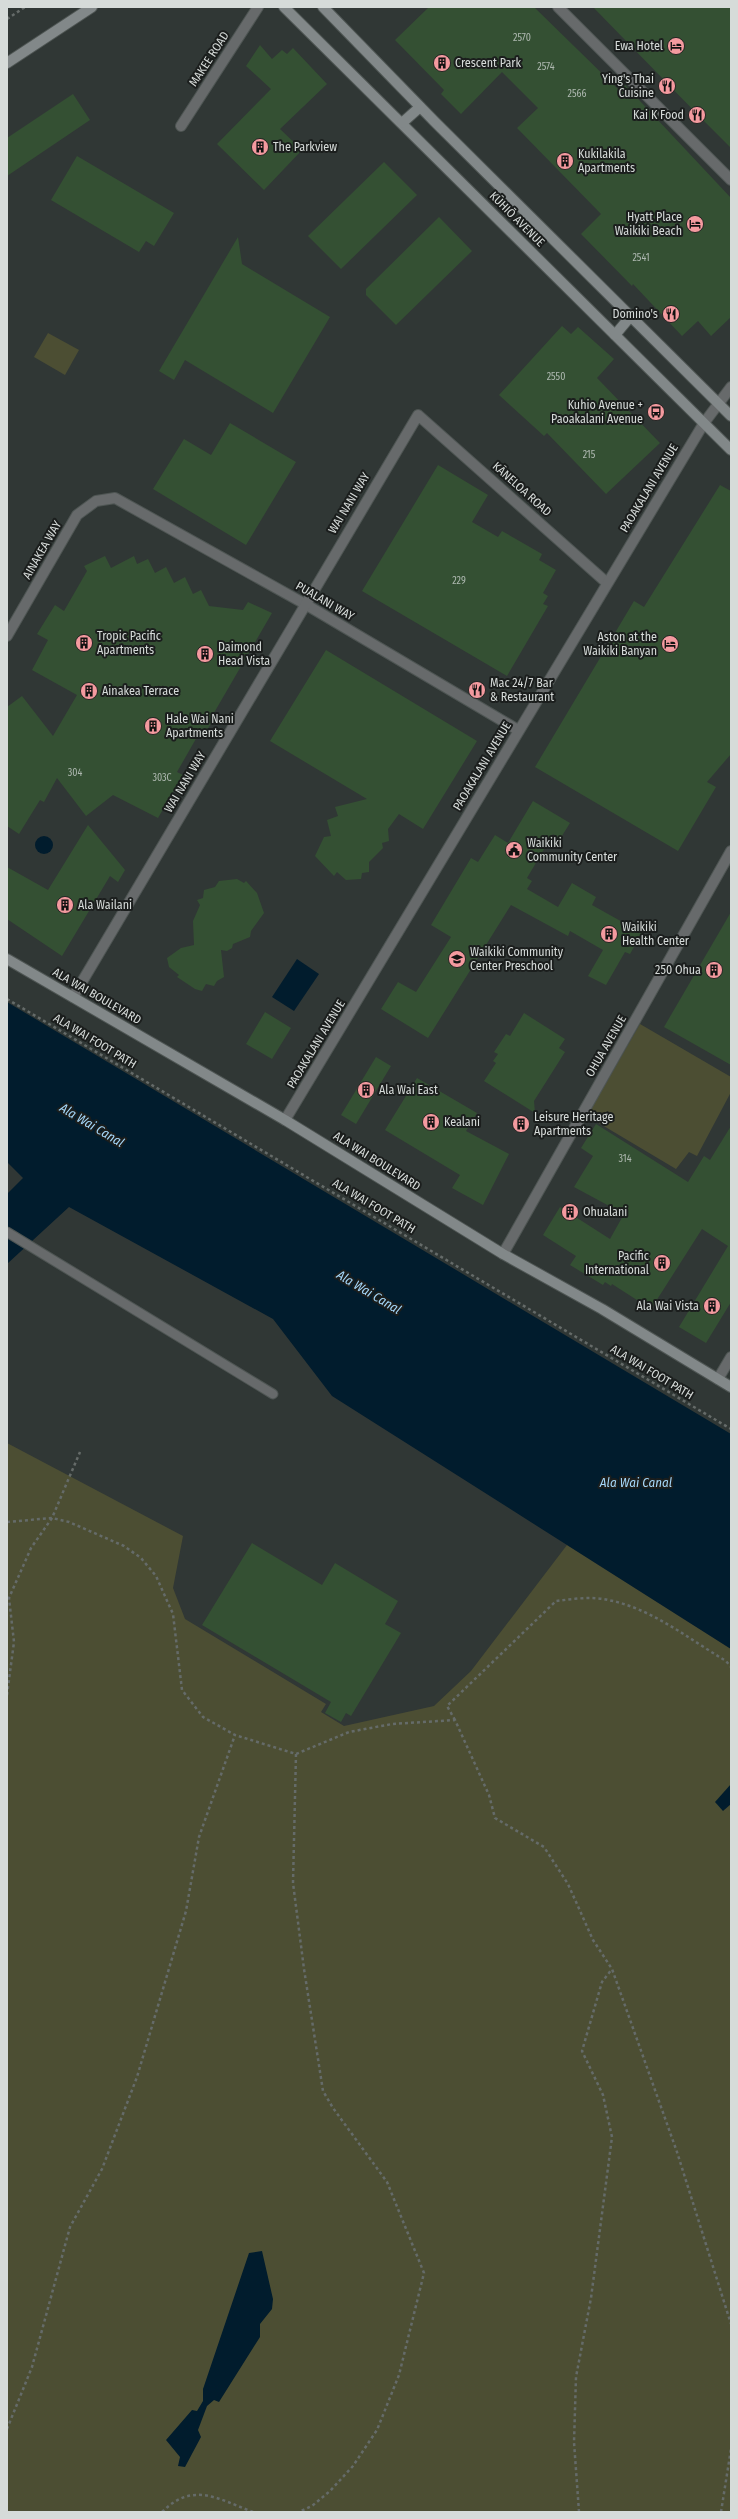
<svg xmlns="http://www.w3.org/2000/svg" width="738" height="2519" font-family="'Fira Sans Condensed',sans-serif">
<rect width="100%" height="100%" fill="#303735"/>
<g fill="#4c4e33">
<polygon points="48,333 79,350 65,375 34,357"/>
<polygon points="640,1024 731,1077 731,1092 697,1156 689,1152 676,1169 587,1116"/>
<polygon points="7,1443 183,1536 173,1588 185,1619 326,1704 321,1712 344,1726 434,1706 471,1671 567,1545 731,1649 731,2512 7,2512"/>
</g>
<g fill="#011c2d">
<circle cx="44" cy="845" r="9"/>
<polygon points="297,959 319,974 294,1011 272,997"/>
<polygon points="7,1002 731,1434 731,1649 332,1396 273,1319 69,1207 7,1264 7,1194 23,1178 7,1162"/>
<polygon points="731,1784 731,1804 723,1811 715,1802"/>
<polygon points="262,2251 273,2299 272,2309 260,2324 260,2337 219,2402 214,2400 207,2406 198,2430 201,2437 185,2467 178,2466 180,2457 166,2440 192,2410 197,2411 203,2401 203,2389 249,2253"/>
</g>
<g fill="#345033">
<polygon points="429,7 534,7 620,91 625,85 731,198 731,317 711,336 698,321 682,336 633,284 632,286 581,234 601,214 517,128 538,108 502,72 461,114 441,94 444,90 395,40"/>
<polygon points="593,7 731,7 731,148 701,118"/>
<polygon points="260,45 272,59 282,50 287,54 293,48 327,84 280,129 302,150 264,190 217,144 271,89 246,66"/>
<polygon points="73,94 90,120 7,176 7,138"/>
<polygon points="77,156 174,213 154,246 146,241 139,252 51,200"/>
<polygon points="384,162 417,195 341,269 308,236"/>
<polygon points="439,217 472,251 396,325 366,295 366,289"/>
<polygon points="238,237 242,264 330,317 273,413 185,360 174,380 159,371"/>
<polygon points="562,326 571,334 578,327 614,359 597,378 660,443 606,494 547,433 544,436 499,395"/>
<polygon points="230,423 296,462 246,545 153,489 184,439 211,455"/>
<polygon points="438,465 488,495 472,522 498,537 502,531 542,554 539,560 556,570 543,593 548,596 543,604 548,606 507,676 362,591"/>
<polygon points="720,485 731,491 731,754 707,782 716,787 678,851 535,767 634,601 644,607"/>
<polygon points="105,556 111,568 134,556 137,564 148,559 155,573 166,567 174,583 185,577 193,594 201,590 209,606 243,610 248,602 272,613 211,718 214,719 205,733 201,730 177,772 183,775 158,818 113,795 86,816 57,778 44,802 40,800 19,834 7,826 7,707 22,696 53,736 77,695 32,670 48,640 37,634 55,605 64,611 87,571 84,566"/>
<polygon points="326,650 477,741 423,829 399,814 388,829 389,841 382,843 383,848 369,862 369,872 362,873 361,879 346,880 337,872 334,876 315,856 324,837 331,836 327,820 338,816 335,807 367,799 270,741"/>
<polygon points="533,801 570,823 560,839 553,834 527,878 532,881 527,889 558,907 572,883 596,897 592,905 642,933 630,954 625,952 606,985 588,976 603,950 570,931 568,936 511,905 428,1038 381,1009 398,982 416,992 451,937 431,925 471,858 478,862 495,835 508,843"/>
<polygon points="88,825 125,870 118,882 110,876 62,956 7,919 7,867 48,890"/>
<polygon points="237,879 244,883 246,881 257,893 264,913 251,931 250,937 233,944 232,948 227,951 221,950 224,977 217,981 214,986 206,984 202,991 195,989 177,977 179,975 169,967 167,958 181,948 194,945 193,921 200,905 197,900 203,898 204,890 215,887 219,881"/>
<polygon points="731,912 731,1065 664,1027"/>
<polygon points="265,1012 291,1028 272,1059 246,1044"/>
<polygon points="524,1013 565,1039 559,1048 565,1052 534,1101 535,1113 484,1081 496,1063 493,1061 498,1054 494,1052 506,1034 510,1036"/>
<polygon points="376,1057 391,1066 356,1124 341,1115"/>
<polygon points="417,1078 477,1113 466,1131 509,1154 483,1205 452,1188 460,1175 385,1130"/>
<polygon points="596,1124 688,1182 704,1156 710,1160 731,1126 731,1302 706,1343 679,1327 728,1246 702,1229 651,1309 612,1284 611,1286 605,1282 603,1285 570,1265 576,1256 543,1235 560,1207 610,1239 624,1214 574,1187 593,1156 581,1148"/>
<polygon points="252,1543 322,1585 335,1563 398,1601 385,1624 401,1633 351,1716 346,1713 341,1722 325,1713 331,1702 202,1625"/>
</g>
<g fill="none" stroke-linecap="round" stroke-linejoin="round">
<g stroke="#4e5553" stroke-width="11">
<polyline id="lane" points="7,1232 273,1394"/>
</g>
<g stroke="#4e5553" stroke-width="12">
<g id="street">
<polyline points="558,7 731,180"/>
<polyline points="181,126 258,7"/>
<polyline points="7,636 77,515 96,501 115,498 305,604 518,730"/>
<polyline points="73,997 418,415 607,583"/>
<polyline points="285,1120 704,423 731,387"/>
<polyline points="503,1254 731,851"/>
<polyline points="718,1379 731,1357"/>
</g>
</g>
<g stroke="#4e5553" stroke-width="12">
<g id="secondary">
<polyline points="284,7 731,450"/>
<polyline points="323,7 435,122 731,416"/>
<polyline points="7,63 92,7"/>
<polyline points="402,123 420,107"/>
<polyline points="615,335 630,317"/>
<polyline points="7,959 285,1120 503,1254 602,1309 731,1387"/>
</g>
</g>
<g stroke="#656b69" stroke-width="2.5" stroke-dasharray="3 3" stroke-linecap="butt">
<polyline points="7,19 25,7"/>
<polyline points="7,999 731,1429"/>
<polyline points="7,1522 52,1518 69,1522 124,1546 141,1558 156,1576 173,1614 182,1690 203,1717 235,1735 296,1754 349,1732 392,1724 455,1720 489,1795 495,1818 544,1847 568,1884 593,1940 612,1969 677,2152 731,2324"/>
<polyline points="7,1695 14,1642 9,1598 31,1548 52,1518 80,1452"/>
<path d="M 455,1720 L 447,1706 L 556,1601 C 573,1599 592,1596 608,1600 C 651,1608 689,1639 726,1661 L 731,1667"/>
<polyline points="296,1754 293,1883 304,1969 323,2091 333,2108 387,2182 424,2273 399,2375 377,2430 353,2466 330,2491 312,2506 299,2512"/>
<polyline points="7,2429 32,2367 70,2227 102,2169 137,2077 186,1911 199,1837 235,1735"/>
<path d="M 162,2512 C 193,2481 218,2499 253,2512"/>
<polyline points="579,2512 574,2442 576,2377 591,2298 612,2137 603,2095 582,2051 602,1982 612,1969"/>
<polyline points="721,2512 731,2449"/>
</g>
<use href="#lane" stroke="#676a6b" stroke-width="9"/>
<use href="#street" stroke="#676a6b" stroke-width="10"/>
<use href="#secondary" stroke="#828889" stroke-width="10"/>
</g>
<defs>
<g id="hotel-disc" transform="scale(0.9)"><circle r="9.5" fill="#f49a9f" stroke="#1b1e1d"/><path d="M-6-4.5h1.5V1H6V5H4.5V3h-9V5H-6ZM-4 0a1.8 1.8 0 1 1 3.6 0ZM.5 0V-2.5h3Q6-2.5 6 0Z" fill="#111"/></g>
<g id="building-disc" transform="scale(0.9)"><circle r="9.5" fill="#f49a9f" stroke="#1b1e1d"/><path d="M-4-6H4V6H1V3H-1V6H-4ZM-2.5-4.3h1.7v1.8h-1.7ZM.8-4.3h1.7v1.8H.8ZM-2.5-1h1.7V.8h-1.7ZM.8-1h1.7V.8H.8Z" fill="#111"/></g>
<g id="restaurant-disc" transform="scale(0.9)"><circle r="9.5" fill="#f49a9f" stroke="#1b1e1d"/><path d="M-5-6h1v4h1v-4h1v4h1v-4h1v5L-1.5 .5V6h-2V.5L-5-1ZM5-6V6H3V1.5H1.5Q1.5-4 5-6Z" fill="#111"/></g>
<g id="bus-disc" transform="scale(0.9)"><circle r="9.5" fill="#f49a9f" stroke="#1b1e1d"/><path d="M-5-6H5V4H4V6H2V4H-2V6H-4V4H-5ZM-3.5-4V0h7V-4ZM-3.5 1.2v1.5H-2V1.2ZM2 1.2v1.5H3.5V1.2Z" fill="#111"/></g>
<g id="civic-disc" transform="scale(0.9)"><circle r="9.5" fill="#f49a9f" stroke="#1b1e1d"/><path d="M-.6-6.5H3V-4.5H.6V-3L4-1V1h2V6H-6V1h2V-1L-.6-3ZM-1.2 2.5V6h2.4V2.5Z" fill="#111"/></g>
<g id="school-disc" transform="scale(0.9)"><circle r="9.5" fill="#f49a9f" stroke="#1b1e1d"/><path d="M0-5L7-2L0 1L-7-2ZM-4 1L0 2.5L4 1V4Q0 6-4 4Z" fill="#111"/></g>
</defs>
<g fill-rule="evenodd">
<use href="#hotel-disc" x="676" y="46"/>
<use href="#building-disc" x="442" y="63"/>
<use href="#restaurant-disc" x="667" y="86"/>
<use href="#restaurant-disc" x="697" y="115"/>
<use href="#building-disc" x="260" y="147"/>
<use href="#building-disc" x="565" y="161"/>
<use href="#hotel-disc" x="695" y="224"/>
<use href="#restaurant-disc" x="671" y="314"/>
<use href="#bus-disc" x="656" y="412"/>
<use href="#building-disc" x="84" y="643"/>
<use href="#hotel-disc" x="670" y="644"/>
<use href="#building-disc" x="205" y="654"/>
<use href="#restaurant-disc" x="477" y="690"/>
<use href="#building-disc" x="89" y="691"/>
<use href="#building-disc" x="153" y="726"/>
<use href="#civic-disc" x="514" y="850"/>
<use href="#building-disc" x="65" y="905"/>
<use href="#building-disc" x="609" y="934"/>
<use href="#school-disc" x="457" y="959"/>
<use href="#building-disc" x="714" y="970"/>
<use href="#building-disc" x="366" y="1090"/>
<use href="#building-disc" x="431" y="1122"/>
<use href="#building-disc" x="521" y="1124"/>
<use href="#building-disc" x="570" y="1212"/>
<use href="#building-disc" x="662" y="1263"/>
<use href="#building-disc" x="712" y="1306"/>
</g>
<g text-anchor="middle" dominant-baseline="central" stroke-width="4" stroke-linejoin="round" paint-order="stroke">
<g font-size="10" fill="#aeb8b0">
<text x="522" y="38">2570</text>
<text x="546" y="67">2574</text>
<text x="577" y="94">2566</text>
<text x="641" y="258">2541</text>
<text x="556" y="377">2550</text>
<text x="589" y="455">215</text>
<text x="459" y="581">229</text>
<text x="75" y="773">304</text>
<text x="162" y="778">303C</text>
<text x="625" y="1159">314</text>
</g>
<g font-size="12" fill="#d6dbd9" stroke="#1b1e1d" text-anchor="start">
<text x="663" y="46" text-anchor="end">Ewa Hotel</text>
<text x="455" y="63">Crescent Park</text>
<text x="654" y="79" text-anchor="end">Ying's Thai<tspan x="654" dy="14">Cuisine</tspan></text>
<text x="684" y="115" text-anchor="end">Kai K Food</text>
<text x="273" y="147">The Parkview</text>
<text x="578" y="154">Kukilakila<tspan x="578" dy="14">Apartments</tspan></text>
<text x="682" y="217" text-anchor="end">Hyatt Place<tspan x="682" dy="14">Waikiki Beach</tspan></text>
<text x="658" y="314" text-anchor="end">Domino's</text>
<text x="643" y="405" text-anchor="end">Kuhio Avenue +<tspan x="643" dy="14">Paoakalani Avenue</tspan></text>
<text x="97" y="636">Tropic Pacific<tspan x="97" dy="14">Apartments</tspan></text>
<text x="657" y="637" text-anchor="end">Aston at the<tspan x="657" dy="14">Waikiki Banyan</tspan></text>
<text x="218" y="647">Daimond<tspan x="218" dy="14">Head Vista</tspan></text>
<text x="490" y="683">Mac 24/7 Bar<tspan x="490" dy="14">&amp; Restaurant</tspan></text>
<text x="102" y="691">Ainakea Terrace</text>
<text x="166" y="719">Hale Wai Nani<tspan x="166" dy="14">Apartments</tspan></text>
<text x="527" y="843">Waikiki<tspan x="527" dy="14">Community Center</tspan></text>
<text x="78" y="905">Ala Wailani</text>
<text x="622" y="927">Waikiki<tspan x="622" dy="14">Health Center</tspan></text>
<text x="470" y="952">Waikiki Community<tspan x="470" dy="14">Center Preschool</tspan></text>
<text x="701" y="970" text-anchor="end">250 Ohua</text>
<text x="379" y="1090">Ala Wai East</text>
<text x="534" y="1117">Leisure Heritage<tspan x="534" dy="14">Apartments</tspan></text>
<text x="444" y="1122">Kealani</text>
<text x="583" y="1212">Ohualani</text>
<text x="649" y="1256" text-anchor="end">Pacific<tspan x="649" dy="14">International</tspan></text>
<text x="699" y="1306" text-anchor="end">Ala Wai Vista</text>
</g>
<g font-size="12" fill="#d6dbd9" stroke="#1b1e1d">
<text transform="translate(209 59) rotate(-57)">MAKEE ROAD</text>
<text transform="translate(517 219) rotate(45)">KŪHIŌ AVENUE</text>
<text transform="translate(649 488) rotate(-59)">PAOAKALANI AVENUE</text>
<text transform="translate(522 489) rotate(42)">KĀNELOA ROAD</text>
<text transform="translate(349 503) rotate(-59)">WAI NANI WAY</text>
<text transform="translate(42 550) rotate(-60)">AINAKEA WAY</text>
<text transform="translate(325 601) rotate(30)">PUALANI WAY</text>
<text transform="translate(482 766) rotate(-59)">PAOAKALANI AVENUE</text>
<text transform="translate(185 782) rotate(-59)">WAI NANI WAY</text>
<text transform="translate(97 996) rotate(30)">ALA WAI BOULEVARD</text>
<text transform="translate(95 1041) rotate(31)">ALA WAI FOOT PATH</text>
<text transform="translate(316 1044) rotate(-59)">PAOAKALANI AVENUE</text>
<text transform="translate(606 1046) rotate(-60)">OHUA AVENUE</text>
<text transform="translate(377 1161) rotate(32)">ALA WAI BOULEVARD</text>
<text transform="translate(374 1206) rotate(31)">ALA WAI FOOT PATH</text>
<text transform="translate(652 1372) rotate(31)">ALA WAI FOOT PATH</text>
</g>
<g font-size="13" font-style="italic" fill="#a5d7f9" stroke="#1b1e1d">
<text transform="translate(92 1125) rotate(31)">Ala Wai Canal</text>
<text transform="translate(369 1292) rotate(31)">Ala Wai Canal</text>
<text x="636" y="1482">Ala Wai Canal</text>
</g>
</g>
<rect width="738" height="2519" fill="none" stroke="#d6dbd9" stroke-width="16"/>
</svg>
